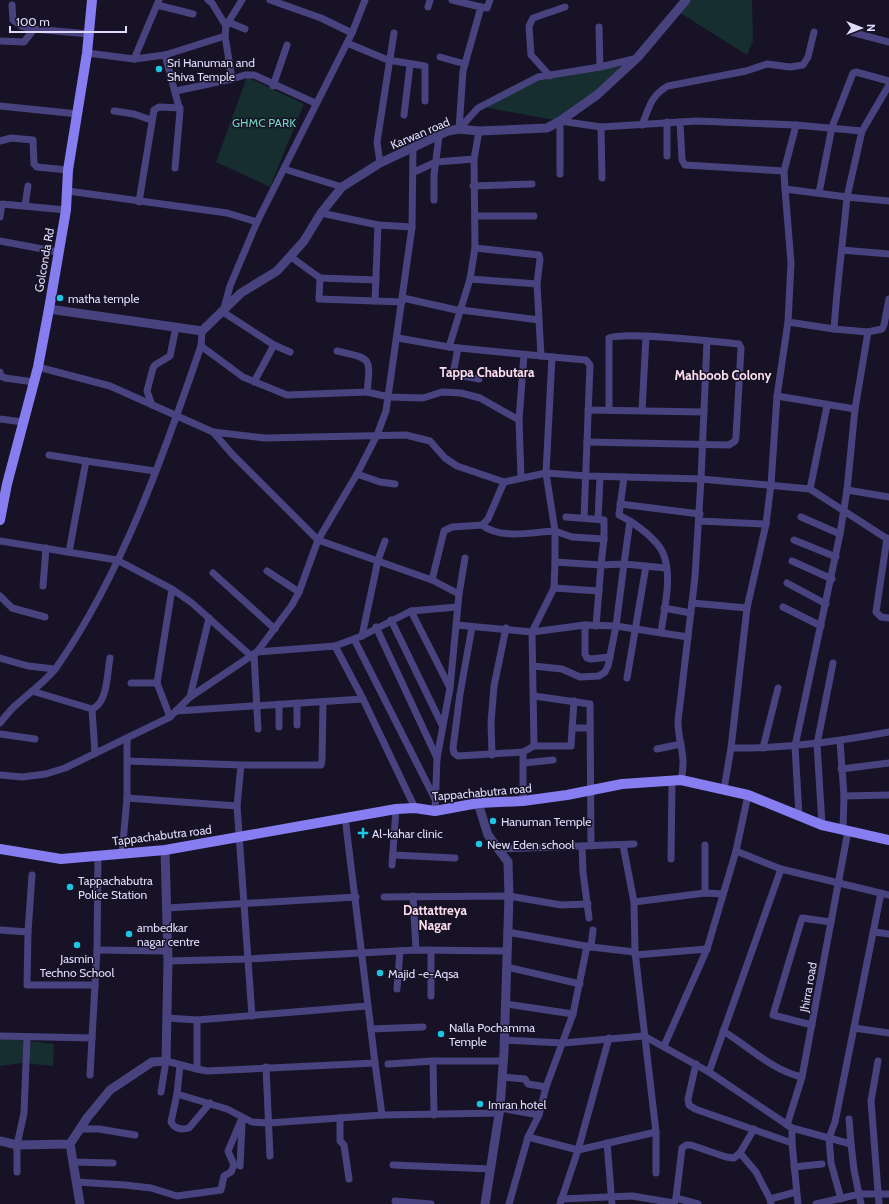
<svg xmlns="http://www.w3.org/2000/svg" width="889" height="1204" font-family="Cabin,sans-serif">
<rect width="100%" height="100%" fill="#171225"/>
<g fill="#162e2f">
<polygon points="686,0 752,0 753,41 747,55 677,11"/>
<polygon points="626,66 560,121 483,107 555,73"/>
<polygon points="247,77 304,104 270,187 216,162"/>
<polygon points="0,1038 54,1044 53,1066 23,1063 0,1066"/>
</g>
<g fill="none" stroke-linecap="round" stroke-linejoin="round">
<g stroke="#48437f" stroke-width="7">
<polyline points="208,0 212,3 226,26"/>
<polyline points="270,0 321,18 352,33"/>
<polyline points="452,0 481,7 463,71 459,129"/>
<polyline points="12,5 13,20 21,26 34,29"/>
<polyline points="157,5 193,14"/>
<polyline points="428,7 430,0"/>
<polyline points="481,7 487,8 490,0"/>
<polyline points="228,22 245,29"/>
<polyline points="599,27 600,67"/>
<polyline points="851,32 889,42"/>
<polyline points="0,41 24,42 34,29 89,34"/>
<polyline points="347,43 388,60 425,66 425,101"/>
<polyline points="87,53 134,59 165,55 225,36 226,26 242,0"/>
<polyline points="165,55 180,111 175,168"/>
<polyline points="440,57 465,64"/>
<polyline points="134,59 159,0"/>
<polyline points="550,76 531,55 529,26 533,18 565,7"/>
<polyline points="232,79 245,75 254,75 315,103"/>
<polyline points="273,86 287,45"/>
<polyline points="176,91 232,79 225,36"/>
<polyline points="0,106 78,114"/>
<polyline points="114,111 134,114 151,120"/>
<polyline points="404,115 410,65"/>
<polyline points="667,122 667,156"/>
<polyline points="680,122 682,160 685,165 784,171"/>
<path d="M 642,125 C 649,108 651,95 668,86 L 746,71 L 767,64 L 790,67 L 803,65 L 808,57 L 814,32"/>
<polygon points="796,125 862,131 847,197 785,189 784,171"/>
<polyline points="601,127 602,178"/>
<polyline points="459,129 478,108 538,77 600,67 634,59"/>
<polyline points="862,131 889,85"/>
<polyline points="0,141 11,138 33,140 34,164 37,167 68,170"/>
<polyline points="380,163 377,142 394,33"/>
<polyline points="284,169 342,187"/>
<polyline points="414,172 436,162 474,159"/>
<polyline points="560,174 560,121 601,127 697,121 796,125"/>
<polyline points="473,186 532,184"/>
<polyline points="68,191 227,213 257,222"/>
<polyline points="819,193 832,127 853,73 856,72 889,81"/>
<polyline points="434,200 434,175 439,136"/>
<polyline points="139,202 154,110 159,107 180,108"/>
<polyline points="25,206 28,186"/>
<polyline points="321,213 378,225 412,227"/>
<polyline points="475,216 534,216"/>
<polyline points="0,217 2,204 66,210"/>
<polyline points="378,225 375,301 402,302"/>
<polyline points="0,241 58,252"/>
<polyline points="475,248 539,255 540,259 537,284 541,356"/>
<polyline points="842,250 889,254"/>
<polyline points="291,257 320,278 319,299 375,301"/>
<polyline points="320,278 376,280"/>
<polyline points="470,279 537,284"/>
<polyline points="403,298 461,311"/>
<polyline points="461,310 539,320"/>
<polyline points="788,322 834,329"/>
<polyline points="868,332 882,329 884,325 889,299"/>
<path d="M 398,338 L 449,347 L 552,357 L 546,473 L 555,531 C 532,532 501,540 482,525"/>
<path d="M 201,346 L 243,377 L 287,395 L 367,392 C 371,356 371,359 337,351"/>
<polyline points="449,347 470,279 475,248 474,159 479,131"/>
<polyline points="458,348 453,374 479,379"/>
<polyline points="290,352 274,345 223,312 230,286 257,222 352,33 365,0"/>
<polyline points="552,357 586,360 590,365 584,518"/>
<polyline points="38,367 110,386 213,432 232,454 318,540 432,580 444,531 452,527 482,525 488,519 504,482"/>
<polyline points="0,372 1,376 5,378 34,382"/>
<polyline points="254,382 274,345"/>
<polyline points="367,392 389,397 423,398 442,392 461,393 480,398 519,420 524,355"/>
<polyline points="777,396 855,409"/>
<polyline points="152,405 147,391 153,368 155,365 170,356 176,327"/>
<polyline points="588,410 704,412"/>
<polyline points="642,410 646,337"/>
<polyline points="0,419 23,422"/>
<polyline points="519,420 521,478"/>
<polyline points="213,432 265,438 406,435 430,441 445,458 457,466 504,482 546,473 587,476 701,479 707,341"/>
<path d="M 587,442 L 729,445 L 735,441 L 736,437 L 741,348 L 739,344 C 717,342 625,331 609,338 L 609,410"/>
<polyline points="49,455 86,461 69,552"/>
<polyline points="86,461 155,471"/>
<polyline points="357,474 380,482 395,484"/>
<polyline points="810,489 827,406"/>
<polyline points="847,490 889,497"/>
<polyline points="620,504 700,514"/>
<polyline points="801,517 840,534"/>
<polyline points="598,519 600,477"/>
<path d="M 630,521 C 642,529 657,540 663,553 C 673,576 664,609 661,633"/>
<polyline points="699,521 766,524"/>
<polyline points="887,538 876,612 881,617 889,618"/>
<polyline points="604,539 601,565 624,564 630,521 619,515 624,477"/>
<polyline points="794,540 836,557"/>
<polyline points="0,541 117,560 172,589 157,683 131,683"/>
<polyline points="792,561 832,579"/>
<polyline points="555,562 555,531 572,537 604,539 604,520 566,517"/>
<polyline points="666,568 624,564 616,626 688,637"/>
<polyline points="267,571 299,592"/>
<polyline points="213,573 275,629"/>
<polyline points="787,583 826,604"/>
<polyline points="43,586 46,548"/>
<polyline points="554,588 599,591"/>
<polyline points="172,589 192,603 251,656"/>
<polyline points="459,594 465,558"/>
<polyline points="0,596 12,608 45,617"/>
<polyline points="692,603 747,608"/>
<polyline points="783,607 821,626"/>
<polyline points="664,608 691,613"/>
<polyline points="411,611 450,688 459,594 432,580"/>
<polyline points="391,620 442,725"/>
<polyline points="457,625 532,632 554,588 555,562 601,565 596,626"/>
<polyline points="585,625 585,654 587,658 591,659 610,657"/>
<polyline points="376,627 437,758"/>
<polyline points="472,627 460,694 453,748 454,753 458,756 523,752 534,746 532,632 585,625 616,626 608,666 605,672 599,676 580,677 562,669 533,666"/>
<polyline points="362,636 378,560 385,541"/>
<polyline points="354,639 435,799"/>
<polyline points="335,646 363,699 415,808"/>
<polyline points="257,652 335,646 362,636 411,611 457,607"/>
<polyline points="254,654 258,729"/>
<polyline points="0,658 28,666 55,669"/>
<polyline points="627,678 646,566"/>
<polyline points="157,683 170,717"/>
<polyline points="32,691 92,709"/>
<polyline points="534,696 590,704 591,846"/>
<polyline points="190,697 209,618"/>
<polyline points="279,704 279,727"/>
<polyline points="176,711 363,699"/>
<path d="M 0,723 C 5,717 10,710 16,705 C 29,693 45,682 56,668 C 122,574 164,454 201,346 L 202,331"/>
<polyline points="297,725 297,703"/>
<polyline points="572,728 590,728"/>
<polyline points="0,734 35,739"/>
<polyline points="840,741 844,796 843,830"/>
<polyline points="534,746 571,746 574,701"/>
<path d="M 731,748 C 785,749 836,742 889,732"/>
<polyline points="763,748 778,688"/>
<polyline points="657,749 681,744"/>
<polyline points="523,752 523,801"/>
<path d="M 95,753 L 92,709 C 108,703 107,673 110,658"/>
<polyline points="492,755 491,722 494,686 506,628"/>
<polyline points="128,761 241,765 237,806 252,1016"/>
<polyline points="524,763 553,760"/>
<polyline points="241,765 321,765 322,760 323,702"/>
<polyline points="841,769 889,763"/>
<polyline points="0,775 22,777 46,774 65,768 170,717 190,697 257,652 292,605 299,592 318,540 357,474 377,435 386,411 412,227 413,147"/>
<path d="M 681,780 C 687,755 678,744 678,721 L 695,577 L 701,479 L 810,489 L 889,540"/>
<polyline points="724,789 731,748 747,608 766,524 771,484 777,396 788,322 791,263 785,189"/>
<polyline points="844,796 889,795"/>
<polyline points="127,798 237,806"/>
<polyline points="435,811 437,758 450,688"/>
<path d="M 799,816 L 795,746 L 840,534 L 847,490 L 855,409 L 868,332 L 834,329 C 837,285 843,241 847,197 L 889,201"/>
<polyline points="345,817 375,1063"/>
<polyline points="822,825 817,744 833,663"/>
<polyline points="623,845 634,902"/>
<polyline points="582,846 583,872 589,918"/>
<polyline points="499,849 634,844"/>
<polyline points="736,851 781,869 889,895"/>
<polyline points="122,853 127,798 127,739"/>
<polyline points="393,855 455,858"/>
<polyline points="671,859 672,781"/>
<polyline points="392,865 396,809"/>
<polyline points="705,893 705,845"/>
<polyline points="413,896 416,950"/>
<polyline points="384,897 509,896 561,905 588,904"/>
<polyline points="167,908 356,897"/>
<polyline points="0,930 28,932 32,875"/>
<polyline points="28,932 27,985 95,985"/>
<polyline points="507,932 591,947 635,952 656,1132 656,1173"/>
<polyline points="874,932 889,934"/>
<polyline points="591,947 593,930"/>
<polyline points="97,950 167,951"/>
<polyline points="431,950 431,996"/>
<polyline points="635,952 634,902 705,893 723,894"/>
<polyline points="635,955 707,949"/>
<polyline points="168,961 247,959 416,950 507,951"/>
<polyline points="507,967 580,984"/>
<polyline points="397,989 400,951"/>
<polyline points="506,1004 573,1014"/>
<polyline points="167,1018 197,1020 367,1006"/>
<polyline points="197,1020 197,1069 207,1071 375,1063 382,1115 499,1113"/>
<polyline points="812,1025 773,1015 802,918 831,922"/>
<polyline points="854,1028 889,1033"/>
<polyline points="371,1029 423,1027"/>
<path d="M 723,1031 C 748,1046 773,1071 802,1077"/>
<polyline points="0,1036 92,1038 97,950 98,856"/>
<polyline points="504,1040 563,1043 644,1036 709,1072 781,869"/>
<polyline points="664,1046 707,949 736,851 748,795"/>
<polyline points="433,1061 434,1115"/>
<polyline points="878,1061 871,1101 879,1204"/>
<polyline points="388,1064 433,1061 503,1061"/>
<polyline points="696,1064 688,1099 689,1105 695,1109 792,1143"/>
<polyline points="180,1065 177,1094 227,1109 252,1122 268,1123 382,1115"/>
<polyline points="266,1067 270,1156"/>
<polyline points="709,1072 792,1128 792,1143 798,1204"/>
<polyline points="90,1075 92,1038"/>
<polyline points="502,1077 525,1079 528,1084 546,1087"/>
<polyline points="161,1092 166,1061 197,1069"/>
<path d="M 177,1094 L 171,1122 C 175,1129 182,1130 189,1128 L 210,1103"/>
<polyline points="500,1108 539,1115"/>
<polyline points="340,1118 340,1141 344,1145 349,1179"/>
<polyline points="787,1125 802,1077 848,831"/>
<polyline points="792,1128 851,1144 849,1119"/>
<polyline points="80,1129 99,1129 135,1135"/>
<polyline points="528,1137 578,1150 609,1038"/>
<polyline points="607,1143 612,1204"/>
<polyline points="851,1144 854,1170 861,1204"/>
<polyline points="740,1153 756,1172 770,1199"/>
<polyline points="73,1162 113,1163"/>
<polyline points="393,1165 491,1169"/>
<polyline points="240,1166 242,1124"/>
<polyline points="794,1167 822,1164"/>
<polyline points="17,1172 17,1145 24,1113 27,1038"/>
<polyline points="77,1182 125,1185 151,1188 177,1196 221,1190 224,1176 231,1172 234,1165 228,1151 242,1118"/>
<polyline points="676,1198 698,1204"/>
<polyline points="561,1199 632,1196 674,1203"/>
<polyline points="841,1199 831,1163 829,1138 835,1122 881,893"/>
<polyline points="395,1201 431,1204"/>
<polyline points="509,1204 528,1137 539,1115 546,1087 573,1014 587,946"/>
<polyline points="560,1204 578,1150 656,1132"/>
<polyline points="674,1204 676,1198 682,1148 686,1145 691,1145 726,1157 734,1158 740,1153 754,1129"/>
<polyline points="771,1204 770,1199 796,1192"/>
<polyline points="816,1204 860,1194 889,1194"/>
</g>
<g stroke="#48437f" stroke-width="9">
<polyline points="49,309 202,331 241,293 277,271 304,241 321,213 342,187 380,163 448,131 459,129 479,131 547,128 560,121 597,95 638,57 686,0"/>
<polyline points="478,803 488,835 508,862 509,896 504,1052 500,1108 485,1204"/>
<polyline points="0,1141 17,1145 70,1144 87,1118 110,1090 152,1062 166,1061 168,961 165,850"/>
<polyline points="70,1144 80,1204"/>
</g>
<g stroke="#867df0" stroke-width="10">
<polyline points="0,520 7,484 38,367 49,309 66,210 68,170 87,53 92,0"/>
<polyline points="0,849 61,859 165,850 396,809 415,808 435,811 478,803 523,801 567,795 622,784 681,780 748,795 822,825 889,840"/>
</g>
</g>
<g fill="#1dc5e4" stroke="#171225" stroke-width="1.5">
<circle cx="159" cy="69" r="4"/>
<circle cx="60" cy="298" r="4"/>
<circle cx="493" cy="821" r="4"/>
<path d="M361 827h4v4h4v4h-4v4h-4v-4h-4v-4h4z"/>
<circle cx="479" cy="844" r="4"/>
<circle cx="70" cy="887" r="4"/>
<circle cx="129" cy="934" r="4"/>
<circle cx="77" cy="945" r="4"/>
<circle cx="380" cy="973" r="4"/>
<circle cx="441" cy="1034" r="4"/>
<circle cx="480" cy="1104" r="4"/>
</g>
<g text-anchor="middle" dominant-baseline="central" stroke-width="3" stroke-linejoin="round" paint-order="stroke">
<g font-size="12" fill="#e0dbfb" stroke="#171225" text-anchor="start">
<text x="167" y="62">Sri Hanuman and<tspan x="167" dy="14">Shiva Temple</tspan></text>
<text x="68" y="298">matha temple</text>
<text x="501" y="821">Hanuman Temple</text>
<text x="372" y="833">Al-kahar clinic</text>
<text x="487" y="844">New Eden school</text>
<text x="78" y="880">Tappachabutra<tspan x="78" dy="14">Police Station</tspan></text>
<text x="137" y="927">ambedkar<tspan x="137" dy="14">nagar centre</tspan></text>
<text x="77" y="958" text-anchor="middle">Jasmin<tspan x="77" dy="14">Techno School</tspan></text>
<text x="388" y="973">Majid -e-Aqsa</text>
<text x="449" y="1027">Nalla Pochamma<tspan x="449" dy="14">Temple</tspan></text>
<text x="488" y="1104">Imran hotel</text>
</g>
<g font-size="12" fill="#6fd3bf" stroke="#171225">
<text x="264" y="122">GHMC PARK</text>
</g>
<g font-size="12" fill="#e0dbfb" stroke="#171225">
<text transform="translate(420 133) rotate(-23)">Karwan road</text>
<text transform="translate(44 260) rotate(-80)">Golconda Rd</text>
<text transform="translate(482 792) rotate(-5)">Tappachabutra road</text>
<text transform="translate(162 835) rotate(-7)">Tappachabutra road</text>
<text transform="translate(808 987) rotate(-80)">Jhirra road</text>
</g>
<g font-size="13" font-weight="bold" fill="#fbddee" stroke="#171225">
<text x="487" y="372">Tappa Chabutara</text>
<text x="723" y="375">Mahboob Colony</text>
<text x="435" y="910">Dattattreya<tspan x="435" dy="15">Nagar</tspan></text>
</g>
</g>
<g transform="translate(861 28) rotate(90)" stroke="#171225" stroke-width="3" paint-order="stroke">
<path d="M0-3L7 15L0 10L-7 15Z" fill="#e0dbfb"/>
<text y="-6" font-size="11" font-weight="bold" text-anchor="middle" fill="#e0dbfb">N</text>
</g>
<path d="M10 26v6h116v-6" fill="none" stroke="#e0dbfb" stroke-width="2"/>
<text x="16" y="26" font-size="12" fill="#e0dbfb" stroke="#171225" stroke-width="3" paint-order="stroke">100 m</text>
</svg>
